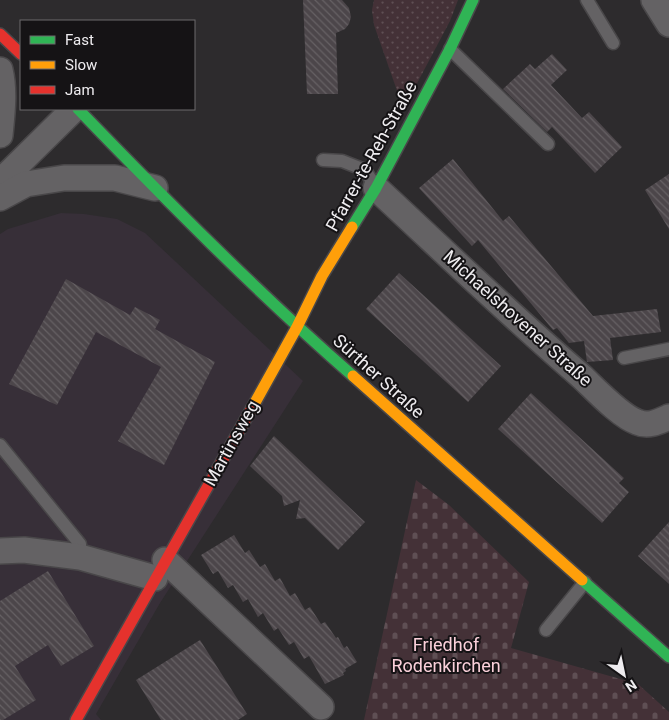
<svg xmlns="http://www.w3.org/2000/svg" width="669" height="720" font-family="Roboto,sans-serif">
<defs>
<pattern id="grass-dots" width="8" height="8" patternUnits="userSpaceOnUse" patternTransform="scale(1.25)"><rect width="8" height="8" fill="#443137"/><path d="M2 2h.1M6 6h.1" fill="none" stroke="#5f4f54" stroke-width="1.8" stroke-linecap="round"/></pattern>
<pattern id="cemetery-stones" width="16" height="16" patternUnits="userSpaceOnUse" patternTransform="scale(1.25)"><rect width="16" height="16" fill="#443137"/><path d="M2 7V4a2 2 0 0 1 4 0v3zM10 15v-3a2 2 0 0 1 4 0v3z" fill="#5f4f54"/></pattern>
<pattern id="building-back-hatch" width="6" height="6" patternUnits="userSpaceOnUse" patternTransform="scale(1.25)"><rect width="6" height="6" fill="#4c464a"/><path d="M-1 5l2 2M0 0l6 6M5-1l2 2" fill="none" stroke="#666164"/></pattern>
</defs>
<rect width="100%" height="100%" fill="#2d2b2d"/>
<polygon fill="#372f38" points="61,213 84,214 117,219 145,233 303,381 160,603 96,714 101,720 0,720 0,234 8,229"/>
<polygon fill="url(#grass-dots)" points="374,0 458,0 450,21 405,106 401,102 374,25 372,10"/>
<polygon fill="url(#cemetery-stones)" points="416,480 449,505 529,582 511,648 638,684 669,712 669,720 364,720"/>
<g fill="url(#building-back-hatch)">
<polygon points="303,0 342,0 349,8 351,17 349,24 345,29 336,33 338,94 307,94"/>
<polygon points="552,54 567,70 551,85 582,118 589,112 622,147 595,173 552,127 547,132 503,89 530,64 535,69"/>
<polygon points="453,159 503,221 509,216 593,316 657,309 661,332 610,338 613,360 587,362 584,341 569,343 557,328 553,330 478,240 472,246 419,188"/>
<polygon points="669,174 669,229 645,190"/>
<polygon points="399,273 501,366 468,402 366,309"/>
<polygon points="66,279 130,315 135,307 160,320 155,329 215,362 164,465 118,441 161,367 96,332 57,405 9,384"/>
<polygon points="531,393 624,478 619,483 629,492 602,523 498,429"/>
<polygon points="274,436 365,522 338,550 305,518 296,519 300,500 284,506 282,496 250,466"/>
<polygon points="669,522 669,584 638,556"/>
<polygon points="234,535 245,553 249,550 260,567 265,564 275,581 280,578 290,596 295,593 305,610 310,607 321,624 325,622 336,638 338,637 344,648 347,646 357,662 345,669 346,671 343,673 344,675 325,684 309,656 304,659 294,642 289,645 278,628 274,631 263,613 258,617 248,599 243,602 233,585 228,588 218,571 213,574 201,555"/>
<polygon points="48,571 94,646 61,666 48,645 15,666 36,700 3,720 0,720 0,601"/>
<polygon points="200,640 247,714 238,720 161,720 136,680"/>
</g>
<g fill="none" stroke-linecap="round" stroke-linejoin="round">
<g stroke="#494749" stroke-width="15">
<g id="lane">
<polyline points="587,0 613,43"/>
<polyline points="450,49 548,144"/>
<polyline points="323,160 342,161 365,170 376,188"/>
<polyline points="624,358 669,349"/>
<polyline points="0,445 80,544 80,557"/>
<polyline points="546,630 585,582"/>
</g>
</g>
<g stroke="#494749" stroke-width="28">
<g id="street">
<polyline points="654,0 669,24"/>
<path d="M 0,70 C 5,91 2,114 0,135"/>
<polyline points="0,182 74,109"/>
<path d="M 376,188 C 444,251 511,316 581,376 C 595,389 620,416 637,422 C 648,427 658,422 669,417"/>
<polyline points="0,198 26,184 64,178 115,178 155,188"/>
<polyline points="0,551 24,550 80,557 155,578"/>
<polyline points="165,560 321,707"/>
</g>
</g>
<g stroke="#494749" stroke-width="14">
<g id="fast">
<path d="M 78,109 C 167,201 257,292 353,376"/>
<polyline points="352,227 376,188 450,49 473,0"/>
<polyline points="582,580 669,657"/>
</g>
</g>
<g stroke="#494749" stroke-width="14">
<g id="slow">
<polyline points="353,376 582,580"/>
<polyline points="252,408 297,327 322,276 352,227"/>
</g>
</g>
<g stroke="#494749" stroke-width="14">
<g id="jam">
<polyline points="0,34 21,54"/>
<polyline points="76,720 252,408"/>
</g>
</g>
<use href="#lane" stroke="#646264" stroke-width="12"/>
<use href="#street" stroke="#646264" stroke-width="25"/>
<use href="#fast" stroke="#30b455" stroke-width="11"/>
<use href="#slow" stroke="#ff9f0a" stroke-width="11"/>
<use href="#jam" stroke="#e5322d" stroke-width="11"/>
</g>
<g text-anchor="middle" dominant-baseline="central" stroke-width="4" stroke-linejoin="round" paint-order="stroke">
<g font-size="18" fill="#eeecef" stroke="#151315">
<text transform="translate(371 156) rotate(-61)">Pfarrer-te-Reh-Straße</text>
<text transform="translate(518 318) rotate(42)">Michaelshovener Straße</text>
<text transform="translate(379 376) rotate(42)">Sürther Straße</text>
<text transform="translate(231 443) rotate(-61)">Martinsweg</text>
</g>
<g font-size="18" fill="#fad0da" stroke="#151315">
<text x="446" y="644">Friedhof<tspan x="446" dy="21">Rodenkirchen</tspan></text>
</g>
</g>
<rect x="20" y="20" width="175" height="90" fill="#151315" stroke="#6c6a6c"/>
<rect x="30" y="36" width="25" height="8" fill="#30b455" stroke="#6c6a6c"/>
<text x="65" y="45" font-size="15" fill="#eeecef">Fast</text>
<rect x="30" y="61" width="25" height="8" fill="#ff9f0a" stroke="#6c6a6c"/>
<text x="65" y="70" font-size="15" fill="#eeecef">Slow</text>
<rect x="30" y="86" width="25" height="8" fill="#e5322d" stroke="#6c6a6c"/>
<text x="65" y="95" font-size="15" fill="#eeecef">Jam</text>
<g transform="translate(624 675) rotate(147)" stroke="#151315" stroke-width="4" paint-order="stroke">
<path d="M0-4L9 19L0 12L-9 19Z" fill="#eeecef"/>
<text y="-8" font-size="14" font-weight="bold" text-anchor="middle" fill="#eeecef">N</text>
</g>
</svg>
